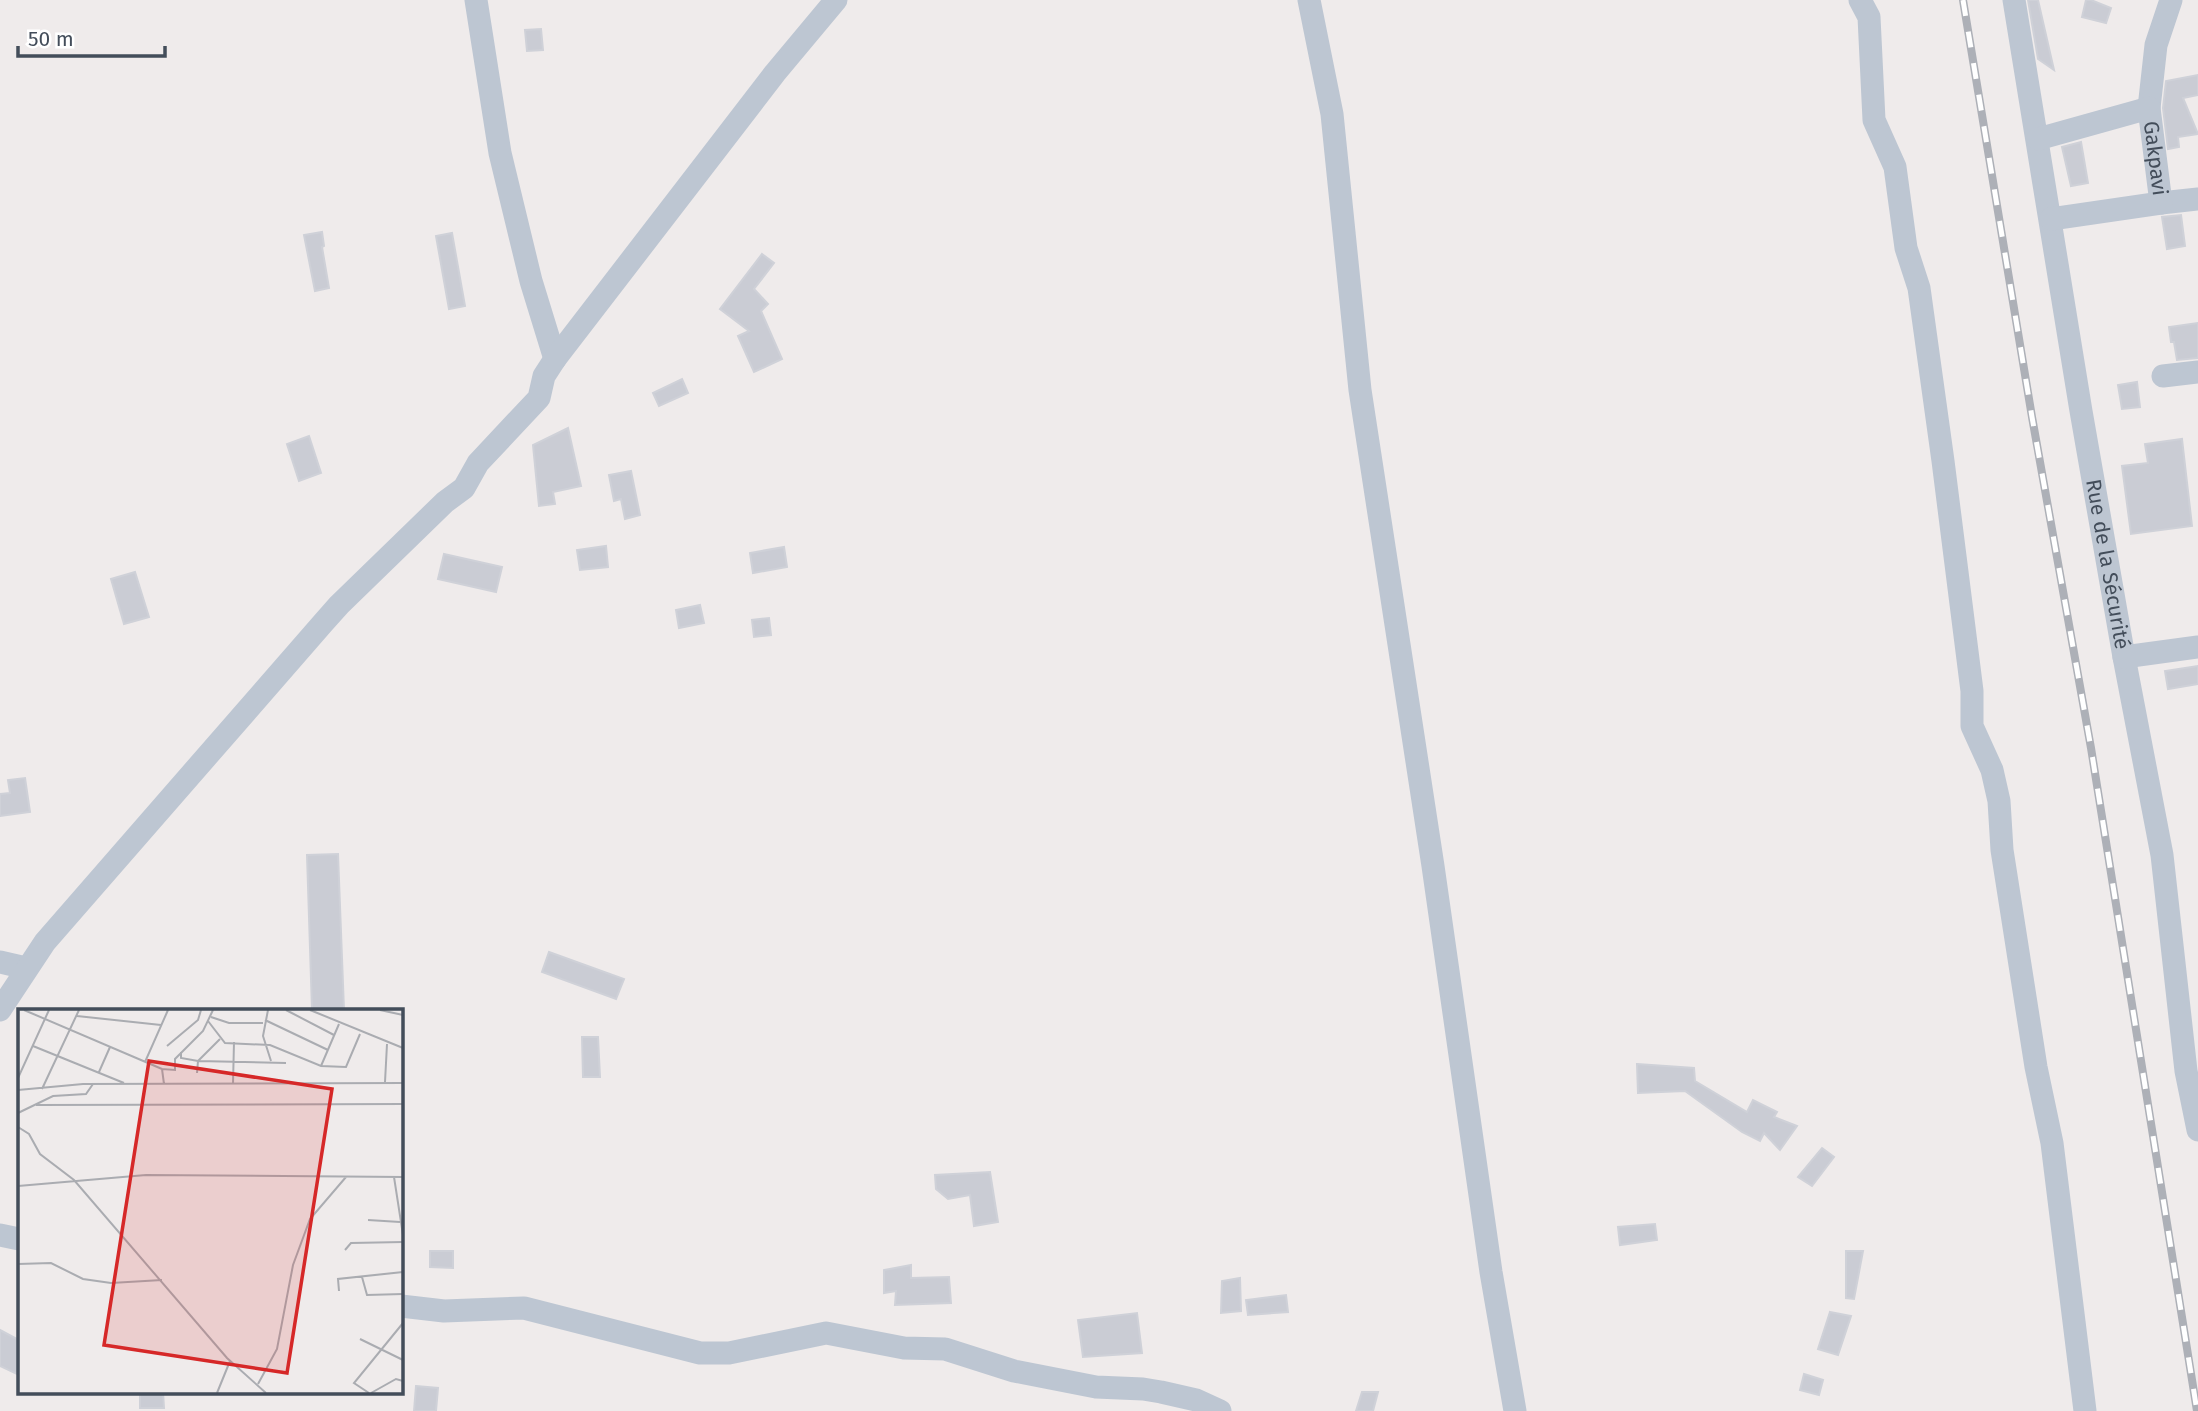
<svg xmlns="http://www.w3.org/2000/svg" width="2198" height="1411" font-family="'Fira Sans',sans-serif">
<rect width="100%" height="100%" fill="#efebeb"/>
<g fill="#caccd4" stroke="#cfd1d8" stroke-width="2">
<polygon points="2028,0 2038,0 2054,70 2038,59"/>
<polygon points="2086,0 2091,0 2111,8 2106,23 2082,17"/>
<polygon points="541,29 543,50 527,51 525,30"/>
<polygon points="2198,75 2198,95 2183,98 2198,134 2178,137 2179,147 2168,149 2163,108 2166,81"/>
<polygon points="2081,142 2088,183 2071,186 2062,147"/>
<polygon points="2181,215 2185,246 2167,249 2162,217"/>
<polygon points="322,232 324,246 322,247 329,288 315,291 304,235"/>
<polygon points="452,233 465,306 449,309 436,236"/>
<polygon points="762,254 774,263 754,289 768,304 761,311 782,359 754,372 738,336 749,331 720,309"/>
<polygon points="2198,323 2198,358 2177,360 2174,342 2171,342 2169,327"/>
<polygon points="682,379 688,393 659,406 653,393"/>
<polygon points="2137,382 2140,407 2122,409 2118,385"/>
<polygon points="568,428 581,486 553,492 555,504 539,506 533,445"/>
<polygon points="309,436 321,473 299,481 287,444"/>
<polygon points="2182,439 2192,526 2131,534 2122,466 2148,463 2145,444"/>
<polygon points="631,471 640,515 625,519 621,499 614,501 609,475"/>
<polygon points="606,546 608,567 580,570 577,550"/>
<polygon points="784,547 787,567 753,573 750,553"/>
<polygon points="444,554 502,567 496,592 438,579"/>
<polygon points="135,572 149,617 124,624 111,579"/>
<polygon points="700,605 704,623 679,628 676,610"/>
<polygon points="769,618 771,635 754,637 752,620"/>
<polygon points="2198,666 2198,684 2168,689 2165,671"/>
<polygon points="25,778 30,812 0,816 0,794 10,793 8,780"/>
<polygon points="338,854 344,1010 312,1010 307,855"/>
<polygon points="549,952 624,979 616,999 542,972"/>
<polygon points="582,1037 598,1037 600,1077 583,1077"/>
<polygon points="1637,1064 1694,1068 1695,1081 1747,1112 1753,1100 1777,1112 1774,1117 1797,1126 1780,1150 1764,1133 1760,1141 1742,1132 1685,1091 1638,1093"/>
<polygon points="1822,1148 1834,1157 1812,1186 1798,1177"/>
<polygon points="990,1172 998,1222 974,1226 970,1195 948,1199 936,1189 935,1175"/>
<polygon points="1655,1224 1657,1240 1620,1245 1618,1227"/>
<polygon points="430,1251 453,1251 453,1268 430,1267"/>
<polygon points="1846,1251 1863,1251 1854,1299 1846,1298"/>
<polygon points="911,1265 911,1278 949,1277 951,1303 895,1305 896,1291 884,1293 884,1270"/>
<polygon points="1240,1278 1241,1311 1221,1313 1222,1281"/>
<polygon points="1286,1295 1288,1312 1248,1315 1246,1300"/>
<polygon points="1830,1312 1851,1316 1838,1355 1818,1349"/>
<polygon points="1137,1313 1142,1353 1083,1357 1078,1320"/>
<polygon points="0,1330 19,1340 19,1375 0,1366"/>
<polygon points="1804,1374 1823,1380 1819,1395 1800,1390"/>
<polygon points="416,1386 438,1388 436,1411 414,1411"/>
<polygon points="140,1392 163,1392 164,1408 140,1408"/>
<polygon points="1362,1392 1378,1392 1373,1411 1356,1411"/>
</g>
<g fill="none" stroke-linecap="round" stroke-linejoin="round">
<g stroke="#bdc6d2" stroke-width="23">
<polyline points="476,0 500,153 531,281 555,359"/>
<polyline points="1309,0 1332,114 1360,390 1433,866 1491,1272 1515,1411"/>
<polyline points="1860,0 1869,17 1874,120 1895,167 1906,248 1919,288 1943,461 1972,691 1972,726 1992,770 1999,801 2002,850 2036,1067 2052,1143 2085,1411"/>
<path id="s1" d="M 2014,0 L 2081,411 L 2124,657 L 2162,855 L 2186,1071 L 2198,1130"/>
<polyline points="2149,108 2156,45 2171,0"/>
<path id="s2" d="M 2038,139 L 2149,108 L 2161,203 L 2198,199"/>
<polyline points="2051,219 2161,203"/>
<polyline points="2163,376 2198,372"/>
<polyline points="2124,657 2198,647"/>
<polyline points="0,962 26,968"/>
<polyline points="0,1010 45,942 323,623 339,605 445,502 464,488 478,463 539,398 544,376 555,359 775,73 836,0"/>
<polyline points="0,1235 19,1239"/>
<polyline points="401,1306 444,1311 524,1308 700,1353 729,1353 826,1333 904,1348 945,1349 1014,1371 1096,1387 1143,1389 1161,1392 1196,1400 1220,1411"/>
</g>
<g stroke="#adb0b7" stroke-width="8">
<polyline id="rail" points="1963,0 2032,417 2091,748 2197,1411"/>
</g>
<use href="#rail" stroke="#fff" stroke-width="5" stroke-dasharray="16" stroke-linecap="butt"/>
</g>
<g text-anchor="middle" dominant-baseline="central" stroke-width="6" stroke-linejoin="round" paint-order="stroke">
<g font-size="21" fill="#434d5a" stroke="#fff">
<text stroke="none"><textPath href="#s2" startOffset="166">Gakpavi</textPath></text>
<text stroke="none"><textPath href="#s1" startOffset="572">Rue de la Sécurité</textPath></text>
</g>
</g>
<g transform="translate(18 1009)">
<rect width="385" height="385" fill="#efebeb"/>
<path fill="none" stroke="#aaacb1" stroke-width="2" d="M 6,1 L 144,60M 250,1 L 245,27 L 253,52M 268,1 L 316,26M 292,1 L 385,39M 362,1 L 385,6M 59,7 L 143,16M 193,8 L 211,14 L 245,14M 247,11 L 310,41M 190,12 L 207,34 L 252,36 L 303,57 L 328,58 L 342,25M 15,37 L 106,74M 149,37 L 180,11 L 183,1M 163,43 L 163,49 L 180,52 L 268,54M 127,53 L 150,1M 303,57 L 321,15M 81,63 L 92,38M 179,64 L 180,52 L 202,30M 0,69 L 31,1M 367,73 L 369,35M 146,75 L 144,60 L 157,61 L 157,50 L 185,22 L 195,1M 215,75 L 216,33M 24,80 L 61,1M 0,81 L 65,75 L 385,74M 18,96 L 385,95M 0,104 L 35,87 L 68,85 L 75,75M 0,118 L 11,125 L 22,145 L 56,171 L 209,349 L 248,384M 376,168 L 385,226M 0,177 L 128,166 L 385,168M 350,211 L 382,213M 327,241 L 333,234 L 385,233M 0,255 L 33,254 L 65,270 L 93,274 L 144,271M 344,268 L 349,286 L 385,285M 321,282 L 320,270 L 385,263M 342,330 L 385,351M 240,375 L 259,340 L 275,256 L 292,210 L 328,168M 199,384 L 212,352M 351,384 L 336,374 L 385,314M 353,384 L 378,370 L 385,372"/>
<path fill="#d62828" fill-opacity="0.15" stroke="#d62828" stroke-width="3.5" d="M 131,52 L 314,80 L 269,364 L 86,336 Z"/>
<rect width="385" height="385" fill="none" stroke="#434d5a" stroke-width="3.5"/>
</g>
<path d="M18 46v10h147v-10" fill="none" stroke="#434d5a" stroke-width="3.5"/>
<text x="28" y="46" font-size="21" fill="#434d5a" stroke="#ffffff" stroke-width="5" paint-order="stroke">50 m</text>
</svg>
